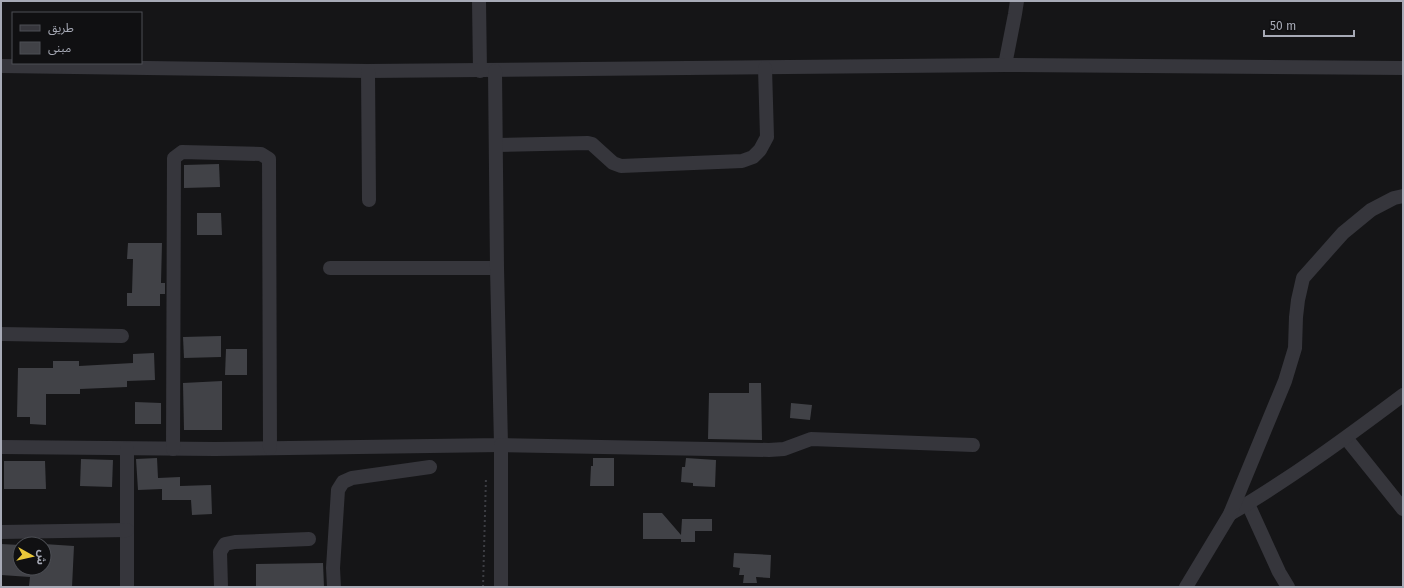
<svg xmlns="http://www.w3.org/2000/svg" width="1404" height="588" font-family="'Fira Sans','Noto Sans Arabic',sans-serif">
<rect width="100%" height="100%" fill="#151517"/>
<g fill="#414247">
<polygon points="219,164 220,187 184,188 184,165"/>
<polygon points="197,213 221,213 222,235 197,235"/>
<polygon points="128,243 162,243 161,283 165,283 165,294 160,294 160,306 127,306 127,293 132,293 133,259 127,259"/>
<polygon points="221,336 221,357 184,358 183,337"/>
<polygon points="226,349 247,349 247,375 225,375"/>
<polygon points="154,353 155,380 127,381 127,387 80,389 80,394 46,394 46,425 30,424 30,417 17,417 18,368 53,368 53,361 79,361 79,366 133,363 133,354"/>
<polygon points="222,381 222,430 184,430 183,383"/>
<polygon points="749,383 761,383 762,440 708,439 709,393 749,393"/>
<polygon points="135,402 161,403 161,424 135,424"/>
<polygon points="791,403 812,405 810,420 790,418"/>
<polygon points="157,458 158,478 180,477 180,486 211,485 212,514 192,515 191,500 162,500 162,489 138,490 136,459"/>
<polygon points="593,458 614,458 614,486 590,486 591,466 593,466"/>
<polygon points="686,458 716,460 715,487 693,486 693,483 681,482 682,467 685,467"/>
<polygon points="81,459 113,460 112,487 80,486"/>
<polygon points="4,461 45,461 46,489 4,489"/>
<polygon points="643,513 662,513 681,535 682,519 712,519 712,531 695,531 695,542 681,542 681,539 643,539"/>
<polygon points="1,544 20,545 20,568 44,568 44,544 74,546 72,587 29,586 30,577 1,575"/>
<polygon points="734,553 771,555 770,578 756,577 757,583 743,583 744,575 739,575 740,568 733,567"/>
<polygon points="323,563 324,587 256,587 256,564"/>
</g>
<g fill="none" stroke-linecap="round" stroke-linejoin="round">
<polyline stroke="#3c3d43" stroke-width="2" stroke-dasharray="2 3" stroke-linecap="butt" points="483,587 486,477"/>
<g stroke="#36363c" stroke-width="14">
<polyline points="479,1 480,71"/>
<polyline points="1005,65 1015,14 1017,1"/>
<polyline points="1,66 368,71 1005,65 1403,68"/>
<polyline points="368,71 369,200"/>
<polyline points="496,145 588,143 592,144 613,163 621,166 742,161 753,157 760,150 767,137 765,68"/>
<polyline points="330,268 497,268"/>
<polyline points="1,334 122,336"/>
<polyline points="1346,438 1403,509"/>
<polyline points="1,447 215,449 501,445 497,268 495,71"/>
<polyline points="127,449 127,587"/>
<polyline points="173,449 174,158 182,152 261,154 269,159 270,448"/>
<polyline points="1248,504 1279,572 1288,587"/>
<path d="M 1230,514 C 1290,479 1347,437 1403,395"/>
<polyline points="1,532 127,530"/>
<polyline points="221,587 220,552 225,544 235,542 309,539"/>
<polyline points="334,587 333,568 338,490 343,482 352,478 430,467"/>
<polyline points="501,587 501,445 769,450 784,449 811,439 973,445"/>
<polyline points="1186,587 1230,514 1285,381 1295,348 1296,317 1298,300 1303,278 1343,233 1371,210 1394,198 1403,196"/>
</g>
</g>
<rect width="1404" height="588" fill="none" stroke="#a7aab6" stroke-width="4"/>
<rect x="12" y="12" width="130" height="52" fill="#101012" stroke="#4c4e54"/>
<rect x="20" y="25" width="20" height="6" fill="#36363c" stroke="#4c4e54"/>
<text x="48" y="32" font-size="12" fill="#a7aab6">طريق</text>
<rect x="20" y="42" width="20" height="12" fill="#414247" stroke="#4c4e54"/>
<text x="48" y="52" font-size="12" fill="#a7aab6">مبنى</text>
<g transform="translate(32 556) rotate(98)"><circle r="19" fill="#101012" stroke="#4c4e54"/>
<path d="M0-3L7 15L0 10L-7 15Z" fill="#eac839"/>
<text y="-6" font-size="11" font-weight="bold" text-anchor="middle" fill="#a7aab6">ش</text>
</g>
<path d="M1264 30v6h90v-6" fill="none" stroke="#a7aab6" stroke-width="2"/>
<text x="1270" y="30" font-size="12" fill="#a7aab6" stroke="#101012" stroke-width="3" paint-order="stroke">50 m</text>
</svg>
